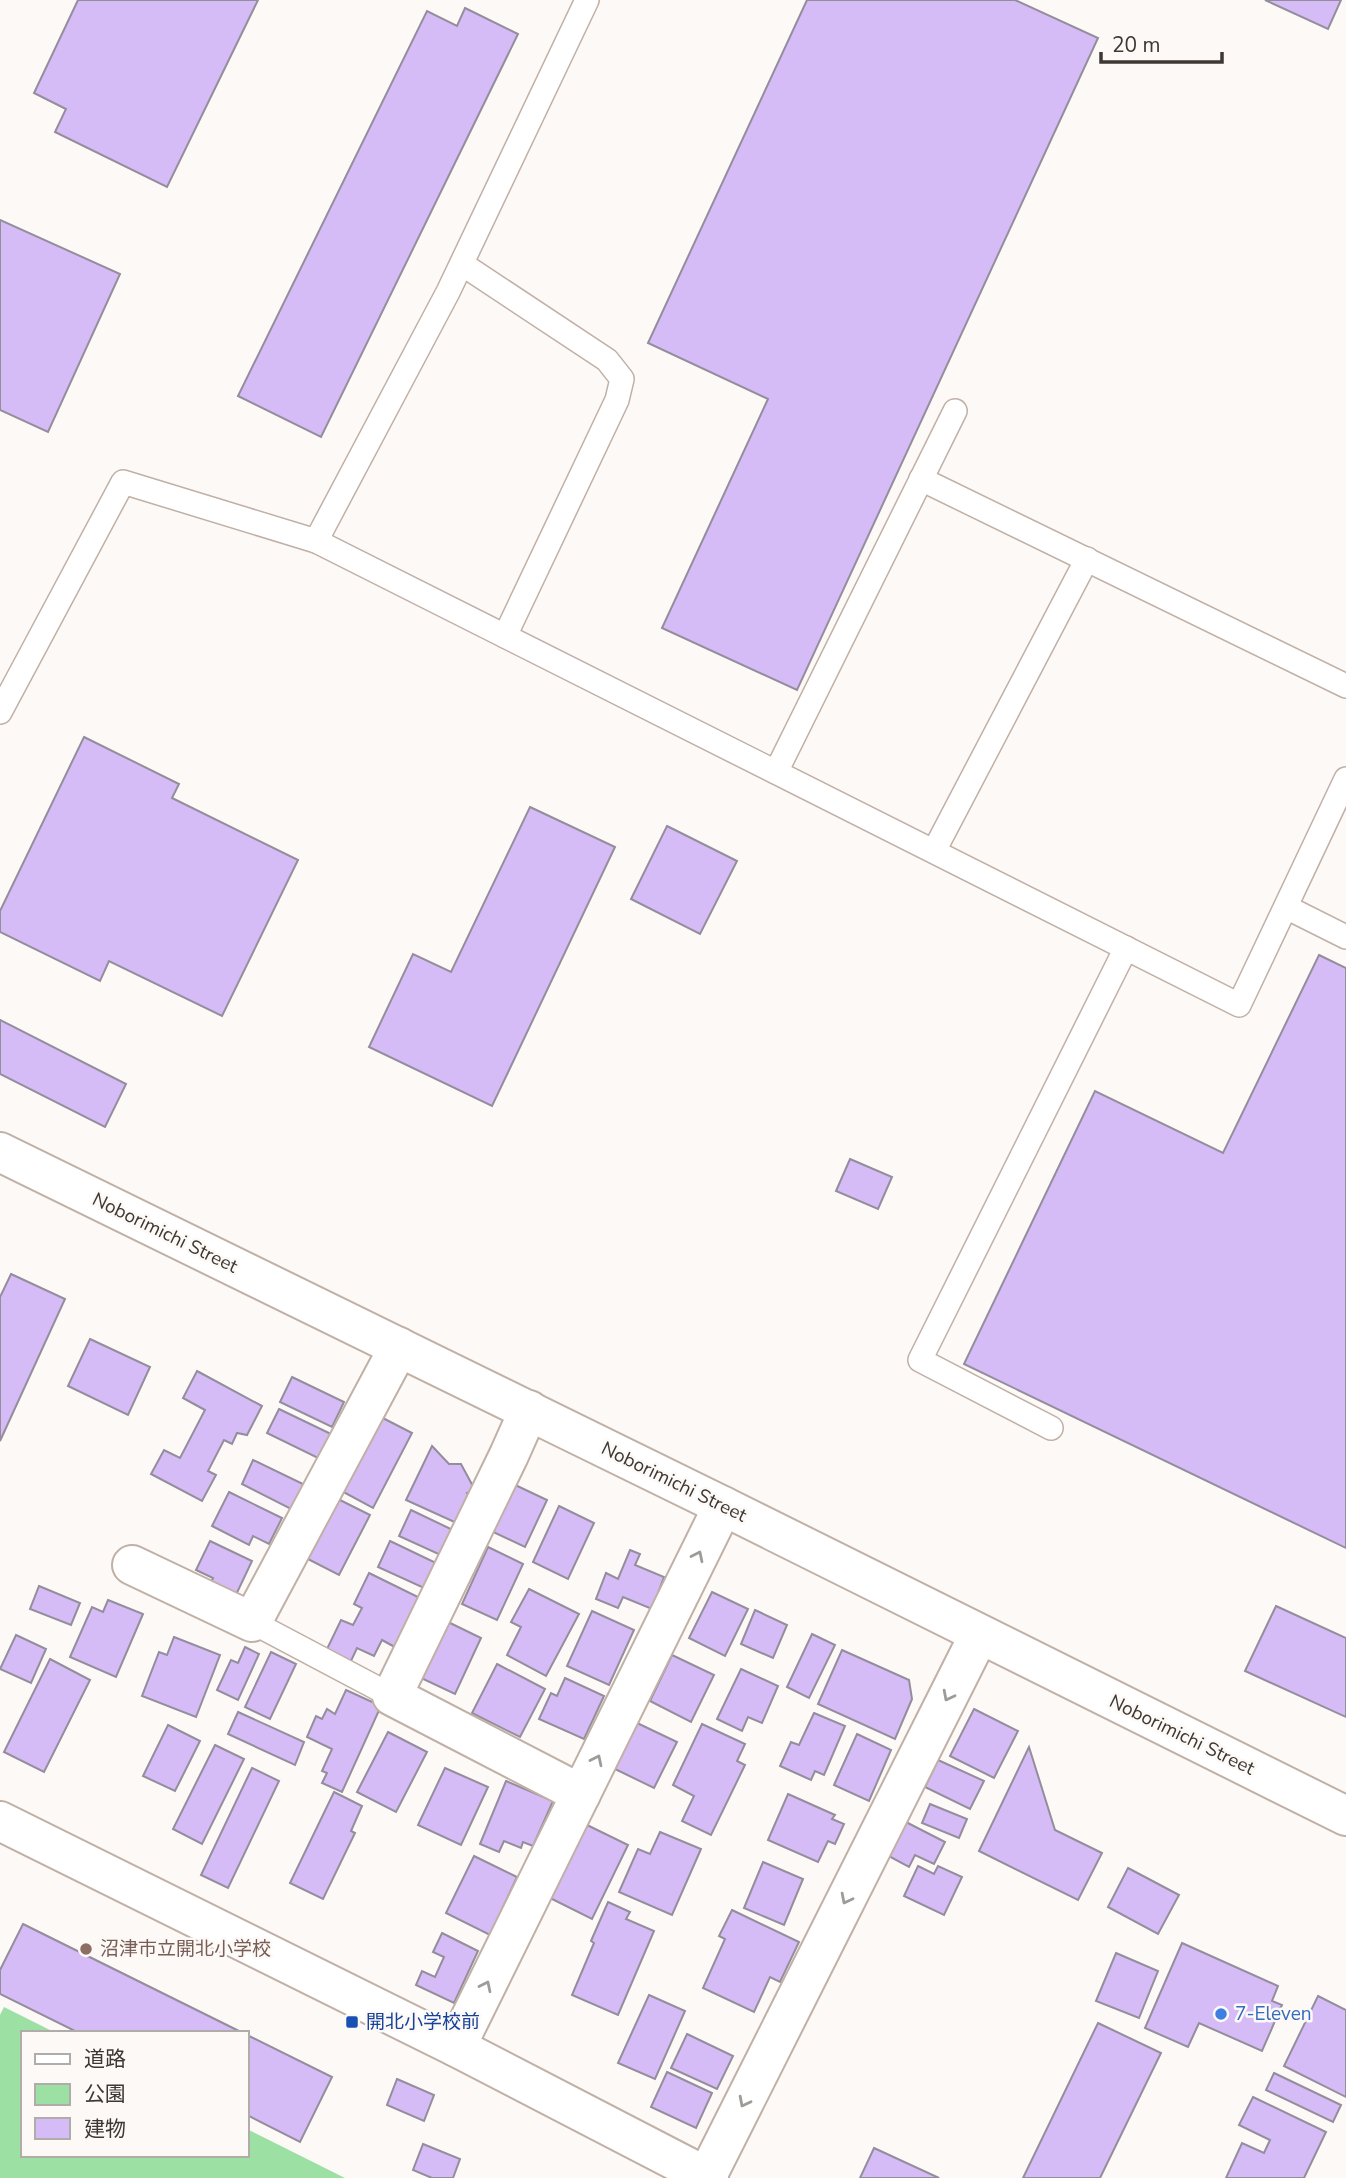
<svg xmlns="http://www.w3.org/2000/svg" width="1346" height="2178" font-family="'Nunito Sans','Noto Sans JP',sans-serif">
<rect width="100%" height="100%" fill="#fcf9f7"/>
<polygon fill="#9de0a4" points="4,2007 56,2033 23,2033 23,2155 247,2155 247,2129 345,2178 0,2178 0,2015"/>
<g fill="#d6bcf7" stroke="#938d9c" stroke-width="2">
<polygon points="78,0 258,0 167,187 55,132 66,109 34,93"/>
<polygon points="807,0 1015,0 1098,38 797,690 662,628 768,399 648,343"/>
<polygon points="1265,0 1341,0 1328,29"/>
<polygon points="465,8 518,34 321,437 238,396 427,11 457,26"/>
<polygon points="0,220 120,274 48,432 0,410"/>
<polygon points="84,737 179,784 172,798 298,860 222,1016 109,961 100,981 0,932 0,911"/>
<polygon points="530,807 615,847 492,1106 369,1047 413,954 451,972"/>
<polygon points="667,826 737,861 700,934 631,899"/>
<polygon points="1319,955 1346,968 1346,1548 964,1364 1095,1091 1223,1153"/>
<polygon points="0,1020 126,1084 105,1127 0,1074"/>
<polygon points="850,1159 892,1177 878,1209 836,1191"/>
<polygon points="11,1274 65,1299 0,1441 0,1297"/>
<polygon points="90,1339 150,1367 128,1415 68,1386"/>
<polygon points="197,1371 262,1406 247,1435 237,1433 232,1444 224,1440 208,1471 216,1475 202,1501 151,1474 164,1450 180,1458 205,1410 183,1398"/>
<polygon points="292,1377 344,1402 332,1427 280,1402"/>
<polygon points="279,1409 331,1434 318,1458 267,1433"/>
<polygon points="375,1414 412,1433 373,1508 336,1488"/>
<polygon points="432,1446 449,1464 461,1464 475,1490 467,1493 471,1500 461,1525 406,1500"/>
<polygon points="253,1460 305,1485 293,1510 242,1484"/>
<polygon points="511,1483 547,1500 525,1547 489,1530"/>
<polygon points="229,1492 282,1518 269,1544 253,1536 249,1545 212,1526"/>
<polygon points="334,1497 370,1515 339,1575 304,1557"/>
<polygon points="559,1506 594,1523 568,1579 533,1562"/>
<polygon points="411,1510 457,1532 445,1557 399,1536"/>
<polygon points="210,1541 252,1561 235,1597 210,1585 213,1578 196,1570"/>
<polygon points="390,1541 436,1563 424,1588 378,1567"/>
<polygon points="488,1547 523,1564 497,1620 462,1604"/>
<polygon points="630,1550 640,1554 635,1565 664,1577 652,1609 623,1597 618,1608 596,1599 606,1573 618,1579"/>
<polygon points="369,1573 426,1601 402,1651 382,1640 374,1656 357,1648 351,1661 327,1649 341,1620 353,1625 362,1608 354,1604"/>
<polygon points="39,1586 80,1603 71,1625 30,1609"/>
<polygon points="529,1589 579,1614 546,1676 507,1655 521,1627 511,1622"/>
<polygon points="712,1592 748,1609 725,1656 689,1638"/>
<polygon points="108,1600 143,1614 116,1677 70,1657 92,1607 103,1612"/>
<polygon points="1276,1606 1346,1638 1346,1717 1245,1671"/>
<polygon points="755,1610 787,1625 773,1658 741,1644"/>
<polygon points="592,1611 634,1630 609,1685 567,1666"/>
<polygon points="446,1621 481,1638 455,1694 419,1677"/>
<polygon points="812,1634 835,1645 809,1698 787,1687"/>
<polygon points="16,1635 46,1649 31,1683 0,1669"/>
<polygon points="174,1637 220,1655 196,1717 142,1696 159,1652 167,1655"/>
<polygon points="245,1647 259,1654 238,1700 217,1690 231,1660 238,1663"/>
<polygon points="842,1650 909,1680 912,1699 895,1739 818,1704"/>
<polygon points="271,1652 296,1664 270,1719 245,1707"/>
<polygon points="672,1655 714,1675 691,1722 650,1701"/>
<polygon points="50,1659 90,1680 44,1772 4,1752"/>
<polygon points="497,1664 545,1689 520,1737 472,1713"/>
<polygon points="741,1669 778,1686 762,1723 748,1717 742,1731 717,1719"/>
<polygon points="565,1678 604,1696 584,1739 539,1719 551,1693 557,1696"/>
<polygon points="346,1690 381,1706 342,1792 322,1783 327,1773 322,1771 332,1749 307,1737 316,1716 322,1719 327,1709 335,1714"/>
<polygon points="974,1709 1018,1731 994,1778 950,1756"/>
<polygon points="238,1712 304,1742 295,1765 228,1734"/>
<polygon points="814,1713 845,1726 824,1775 815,1771 811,1780 780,1766 791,1742 799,1745"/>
<polygon points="635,1722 677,1742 654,1788 613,1768"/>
<polygon points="702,1724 745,1744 737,1761 745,1765 711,1835 682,1821 694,1796 673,1785"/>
<polygon points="168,1725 200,1741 175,1791 143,1776"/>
<polygon points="388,1732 427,1752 396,1812 357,1792"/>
<polygon points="857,1734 891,1750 869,1801 834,1785"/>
<polygon points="215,1745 244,1759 202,1844 173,1829"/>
<polygon points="1029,1747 1055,1830 1102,1853 1078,1900 979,1851"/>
<polygon points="938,1760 984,1781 970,1809 925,1787"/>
<polygon points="252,1768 279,1781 228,1888 201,1875"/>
<polygon points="445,1768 488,1787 461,1845 418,1825"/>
<polygon points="506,1781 553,1801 533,1846 523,1842 521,1848 504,1841 499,1852 480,1844"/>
<polygon points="334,1792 362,1806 351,1831 355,1833 323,1899 290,1883"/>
<polygon points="788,1794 835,1815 832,1819 844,1824 835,1844 828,1841 818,1862 768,1840"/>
<polygon points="930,1804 967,1819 959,1838 922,1823"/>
<polygon points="902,1820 945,1842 934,1864 915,1855 909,1867 885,1854"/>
<polygon points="585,1824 628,1845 592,1919 550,1898"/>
<polygon points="660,1832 701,1849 672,1915 619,1892 638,1849 650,1854"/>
<polygon points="474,1856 517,1877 490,1935 446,1913"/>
<polygon points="763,1862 803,1879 784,1925 744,1908"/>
<polygon points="918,1866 934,1874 938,1866 962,1877 944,1915 904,1896"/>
<polygon points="1128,1868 1179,1895 1158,1934 1108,1907"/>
<polygon points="608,1902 630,1912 626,1919 654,1931 618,2015 572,1995 594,1943 591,1941"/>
<polygon points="732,1910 799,1942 780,1982 770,1977 754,2012 703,1988 725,1939 719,1936"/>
<polygon points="23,1924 243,2033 79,2033 0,1994 0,1970"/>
<polygon points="442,1933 478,1951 454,2003 416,1985 422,1971 435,1977 444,1957 433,1952"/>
<polygon points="1182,1943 1278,1986 1272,2001 1282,2005 1262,2051 1199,2023 1188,2047 1145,2028"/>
<polygon points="1116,1953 1158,1971 1139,2018 1096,2001"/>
<polygon points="649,1995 685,2011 655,2079 618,2063"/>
<polygon points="1318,1996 1346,2010 1346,2097 1284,2066"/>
<polygon points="1098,2023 1161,2053 1100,2178 1023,2178"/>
<polygon points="687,2034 733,2056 717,2089 671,2068"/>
<polygon points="247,2035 332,2077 300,2142 247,2115"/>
<polygon points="667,2072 712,2093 696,2128 651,2107"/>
<polygon points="1274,2073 1341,2105 1333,2122 1266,2090"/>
<polygon points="397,2079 434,2095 424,2121 387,2105"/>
<polygon points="1253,2097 1326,2132 1304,2178 1226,2178 1242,2143 1264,2153 1270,2140 1239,2125"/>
<polygon points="423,2144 460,2159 453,2178 432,2178 413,2170"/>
<polygon points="874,2148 939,2178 860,2178"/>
</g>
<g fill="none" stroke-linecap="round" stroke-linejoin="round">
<g stroke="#c0b0a6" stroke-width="26">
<g id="service">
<polyline points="462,264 607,360 622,379 617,400 505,636"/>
<polyline points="921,479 1346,686"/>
<polyline points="316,541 448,292 587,0"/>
<polyline points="0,712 123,482 316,541 1239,1005 1346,779"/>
<polyline points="776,772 955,411"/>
<polyline points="934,851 1087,559"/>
<polyline points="1286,907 1346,937"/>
<polyline points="1051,1428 920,1360 1126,948"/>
<polyline points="252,1622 392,1696"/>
</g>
</g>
<g stroke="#c0b0a6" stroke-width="42">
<g id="minor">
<polyline points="529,1410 509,1455 392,1696 581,1794"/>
<polyline points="132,1565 252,1622 399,1347"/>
<polyline points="0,1821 456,2047 709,2178"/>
<polyline points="456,2047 723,1506"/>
<polyline points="706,2178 979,1635"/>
</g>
</g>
<g stroke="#c0b0a6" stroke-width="42">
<polyline id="tertiary" points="0,1152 723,1506 1346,1816"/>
</g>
<use href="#service" stroke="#fff" stroke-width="23"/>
<use href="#minor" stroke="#fff" stroke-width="38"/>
<use href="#tertiary" stroke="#fff" stroke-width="38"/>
</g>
<defs><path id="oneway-chevron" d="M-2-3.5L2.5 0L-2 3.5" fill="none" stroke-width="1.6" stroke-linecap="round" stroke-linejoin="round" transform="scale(1.75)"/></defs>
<g stroke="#9e9c99">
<use href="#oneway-chevron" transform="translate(698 1556) rotate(-64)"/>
<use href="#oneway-chevron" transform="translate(948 1696) rotate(117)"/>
<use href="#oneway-chevron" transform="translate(597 1760) rotate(-64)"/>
<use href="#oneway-chevron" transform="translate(846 1899) rotate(117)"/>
<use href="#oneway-chevron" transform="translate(486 1986) rotate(-64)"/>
<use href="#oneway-chevron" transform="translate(744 2102) rotate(117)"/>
</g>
<circle fill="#8d6e63" stroke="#fcf9f7" stroke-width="2.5" cx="86" cy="1949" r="7"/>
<circle fill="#3f7fe0" stroke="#fcf9f7" stroke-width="2.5" cx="1221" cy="2014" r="7"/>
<rect fill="#1a4fb4" stroke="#fcf9f7" stroke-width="2.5" x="345" y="2015" width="14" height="14" rx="3.5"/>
<g text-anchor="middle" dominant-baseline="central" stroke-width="5" stroke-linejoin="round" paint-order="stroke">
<g font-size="19" fill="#3e3833" stroke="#fcf9f7">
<text transform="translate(165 1233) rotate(26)">Noborimichi Street</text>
<text transform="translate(674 1482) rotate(26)">Noborimichi Street</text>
<text transform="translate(1182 1735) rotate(26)">Noborimichi Street</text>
</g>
<g font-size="19" fill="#785e54" stroke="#fcf9f7" text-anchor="start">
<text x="100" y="1949">沼津市立開北小学校</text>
</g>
<g font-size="19" fill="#366cbe" stroke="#fcf9f7" text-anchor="start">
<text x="1235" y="2014">7-Eleven</text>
</g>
<g font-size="19" fill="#164399" stroke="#fcf9f7" text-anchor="start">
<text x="366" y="2022">開北小学校前</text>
</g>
</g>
<rect x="21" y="2031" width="228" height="126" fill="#fcf9f7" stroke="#b0aca9" stroke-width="2"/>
<rect x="35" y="2054" width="35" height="10" fill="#ffffff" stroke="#b0aca9" stroke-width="2"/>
<text x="84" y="2066" font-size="21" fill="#3e3833">道路</text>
<rect x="35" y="2084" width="35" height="21" fill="#9de0a4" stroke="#b0aca9" stroke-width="2"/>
<text x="84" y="2101" font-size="21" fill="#3e3833">公園</text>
<rect x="35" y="2118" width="35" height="21" fill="#d6bcf7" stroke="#b0aca9" stroke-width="2"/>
<text x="84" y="2136" font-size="21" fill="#3e3833">建物</text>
<path d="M1101 52v10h121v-10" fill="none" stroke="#3e3833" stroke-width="3.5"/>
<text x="1112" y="52" font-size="21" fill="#3e3833" stroke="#fcf9f7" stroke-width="5" paint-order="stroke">20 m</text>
</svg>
